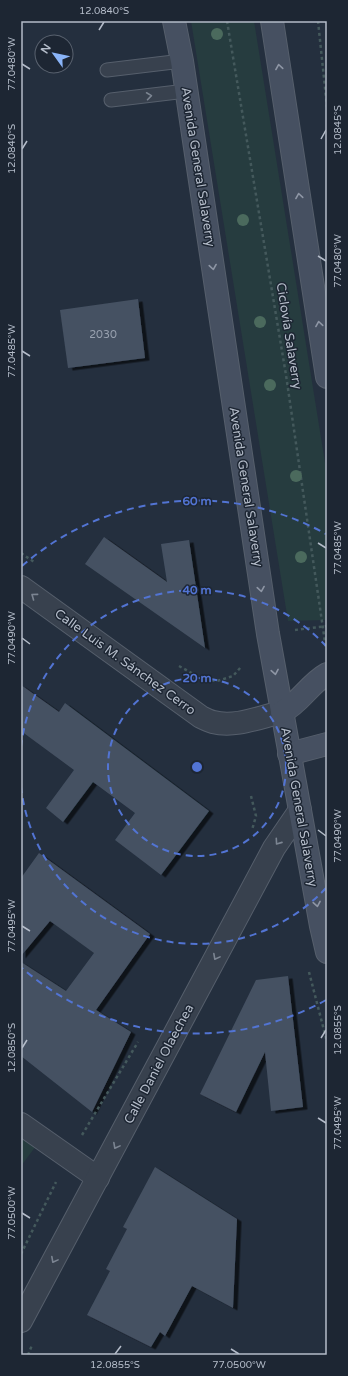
<svg xmlns="http://www.w3.org/2000/svg" width="348" height="1376" font-family="'Varela Round',sans-serif">
<defs>
<filter id="shadow"><feDropShadow dx="4.5" dy="2.5" stdDeviation="0" flood-color="#0009"/></filter>
</defs>
<rect width="100%" height="100%" fill="#242f3e"/>
<g fill="#263c3f">
<polygon points="191,21 254,21 327,475 327,620 288,621"/>
<polygon points="21,1134 36,1146 21,1166"/>
</g>
<g fill="#455162" filter="url(#shadow)">
<polygon points="138,299 145,358 68,368 60,310"/>
<polygon points="104,537 167,582 161,544 189,540 205,648 85,564"/>
<polygon points="21,685 59,712 65,703 209,811 161,875 115,840 135,813 93,782 63,822 46,808 74,770 21,731"/>
<polygon points="39,853 150,934 96,1010 131,1032 92,1112 21,1056 21,962 66,991 94,953 50,921 21,956 21,878"/>
<polygon points="288,976 303,1107 271,1111 265,1052 236,1112 200,1094 256,980"/>
<polygon points="155,1167 237,1219 233,1308 192,1286 165,1336 160,1332 151,1347 87,1315 110,1271 106,1269 127,1229 123,1227"/>
</g>
<g fill="none" stroke-linecap="round" stroke-linejoin="round">
<g stroke="#565f6c" stroke-width="15">
<g id="service">
<polyline points="107,70 182,61"/>
<polyline points="111,100 186,91"/>
</g>
</g>
<g stroke="#565f6c" stroke-width="24">
<g id="minor">
<polyline points="21,1124 98,1178"/>
<polyline points="21,1321 274,848 300,810"/>
</g>
</g>
<g stroke="#565f6c" stroke-width="24">
<path id="tertiary" d="M 21,587 L 201,717 C 205,719 209,721 213,722 C 235,728 260,717 282,712"/>
</g>
<g stroke="#565f6c" stroke-width="24">
<g id="secondary">
<polyline points="174,21 182,61 268,634 321,926 327,952"/>
<polyline points="272,21 327,377"/>
<path d="M 282,712 C 300,703 309,684 327,674"/>
<polyline points="289,754 327,744"/>
</g>
</g>
<g stroke="#44595c" stroke-width="2.5" stroke-dasharray="3 3" stroke-linecap="butt">
<polyline points="227,21 286,375 326,649"/>
<polyline points="318,21 327,107"/>
<polyline points="21,553 34,562"/>
<polyline points="295,630 327,626"/>
<polyline points="179,666 202,679 217,681 233,676 241,667"/>
<polyline points="251,796 256,816 252,830"/>
<polyline points="309,972 327,1042"/>
<polyline points="82,1135 138,1042"/>
<polyline points="21,1254 56,1182"/>
<polyline points="28,1355 32,1345"/>
</g>
<use href="#service" stroke="#38414e" stroke-width="13"/>
<use href="#minor" stroke="#38414e" stroke-width="22"/>
<use href="#tertiary" stroke="#38414e" stroke-width="22"/>
<use href="#secondary" stroke="#465061" stroke-width="22"/>
</g>
<g fill="#4b6a5d">
<circle cx="217" cy="34" r="6"/>
<circle cx="243" cy="220" r="6"/>
<circle cx="260" cy="322" r="6"/>
<circle cx="270" cy="385" r="6"/>
<circle cx="296" cy="476" r="6"/>
<circle cx="301" cy="557" r="6"/>
</g>
<defs><path id="oneway-chevron" d="M-2-3.5L2.5 0L-2 3.5" fill="none" stroke-width="1.6" stroke-linecap="round" stroke-linejoin="round"/></defs>
<g stroke="#8e96a5">
<use href="#oneway-chevron" transform="translate(279 67) rotate(-99)"/>
<use href="#oneway-chevron" transform="translate(299 196) rotate(-99)"/>
<use href="#oneway-chevron" transform="translate(213 267) rotate(81)"/>
<use href="#oneway-chevron" transform="translate(319 324) rotate(-99)"/>
<use href="#oneway-chevron" transform="translate(261 589) rotate(81)"/>
<use href="#oneway-chevron" transform="translate(275 672) rotate(80)"/>
<use href="#oneway-chevron" transform="translate(317 904) rotate(80)"/>
</g>
<g stroke="#7c8592">
<use href="#oneway-chevron" transform="translate(149 96) rotate(-8)"/>
<use href="#oneway-chevron" transform="translate(34 596) rotate(-144)"/>
<use href="#oneway-chevron" transform="translate(278 842) rotate(125)"/>
<use href="#oneway-chevron" transform="translate(216 957) rotate(118)"/>
<use href="#oneway-chevron" transform="translate(116 1146) rotate(118)"/>
<use href="#oneway-chevron" transform="translate(54 1260) rotate(118)"/>
</g>
<path fill="none" stroke="#b4bcc9" stroke-width="1.5" d="M 99,30 L 104,22M 22,64 L 30,69M 321,139 L 326,130M 22,149 L 27,141M 318,256 L 326,261M 22,351 L 30,356M 318,543 L 326,548M 22,638 L 30,644M 318,830 L 326,836M 22,926 L 30,931M 321,1038 L 326,1030M 22,1048 L 27,1040M 318,1118 L 326,1123M 22,1213 L 30,1218M 231,1349 L 239,1354M 115,1354 L 121,1346"/>
<g fill="none" stroke="#5274d3" stroke-width="2" stroke-dasharray="7 5">
<circle cx="197" cy="767" r="89"/>
<path d="M326 888A177 177 0 0 1 21 787M21 747A177 177 0 0 1 326 646"/>
<path d="M326 1000A266 266 0 0 1 22 968M22 566A266 266 0 0 1 326 534"/>
</g>
<g text-anchor="middle" dominant-baseline="central" stroke-width="3" stroke-linejoin="round" paint-order="stroke">
<g font-size="11" fill="#98a1af">
<text x="103" y="334">2030</text>
</g>
<g font-size="13" fill="#b4bcc9" stroke="#1d2633">
<text transform="translate(198 167) rotate(81)">Avenida General Salaverry</text>
<text transform="translate(289 336) rotate(81)">Ciclovía Salaverry</text>
<text transform="translate(246 487) rotate(81)">Avenida General Salaverry</text>
<text transform="translate(125 662) rotate(36)">Calle Luis M. Sánchez Cerro</text>
<text transform="translate(299 807) rotate(80)">Avenida General Salaverry</text>
<text transform="translate(159 1064) rotate(-62)">Calle Daniel Olaechea</text>
</g>
</g>
<circle cx="197" cy="767" r="6" fill="#5274d3" stroke="#1d2633" stroke-width="2"/>
<g font-size="12" text-anchor="middle" font-weight="bold" fill="#5274d3" stroke="#1d2633" stroke-width="3" stroke-linejoin="round" paint-order="stroke">
<text x="197" y="505">60 m</text>
<text x="197" y="594">40 m</text>
<text x="197" y="682">20 m</text>
</g>
<rect width="348" height="1376" fill="none" stroke="#1d2633" stroke-width="44"/>
<g transform="translate(54 54) rotate(303)"><circle r="19" fill="#1d2633" stroke="#59626f"/>
<path d="M0-3L7 15L0 10L-7 15Z" fill="#8ab4f8"/>
<text y="-6" font-size="11" font-weight="bold" text-anchor="middle" fill="#b4bcc9">N</text>
</g>
<rect x="22" y="22" width="304" height="1332" fill="none" stroke="#b4bcc9" stroke-width="1.5"/>
<g font-size="10" text-anchor="middle" fill="#b4bcc9">
<text x="104" y="14">12.0840°S</text>
<text transform="translate(11 64) rotate(-90)" y="4">77.0480°W</text>
<text transform="translate(337 130) rotate(-90)" y="4">12.0845°S</text>
<text transform="translate(11 149) rotate(-90)" y="4">12.0840°S</text>
<text transform="translate(337 261) rotate(-90)" y="4">77.0480°W</text>
<text transform="translate(11 351) rotate(-90)" y="4">77.0485°W</text>
<text transform="translate(337 548) rotate(-90)" y="4">77.0485°W</text>
<text transform="translate(11 638) rotate(-90)" y="4">77.0490°W</text>
<text transform="translate(337 836) rotate(-90)" y="4">77.0490°W</text>
<text transform="translate(11 926) rotate(-90)" y="4">77.0495°W</text>
<text transform="translate(337 1030) rotate(-90)" y="4">12.0855°S</text>
<text transform="translate(11 1048) rotate(-90)" y="4">12.0850°S</text>
<text transform="translate(337 1123) rotate(-90)" y="4">77.0495°W</text>
<text transform="translate(11 1213) rotate(-90)" y="4">77.0500°W</text>
<text x="115" y="1368">12.0855°S</text>
<text x="239" y="1368">77.0500°W</text>
</g>
</svg>
